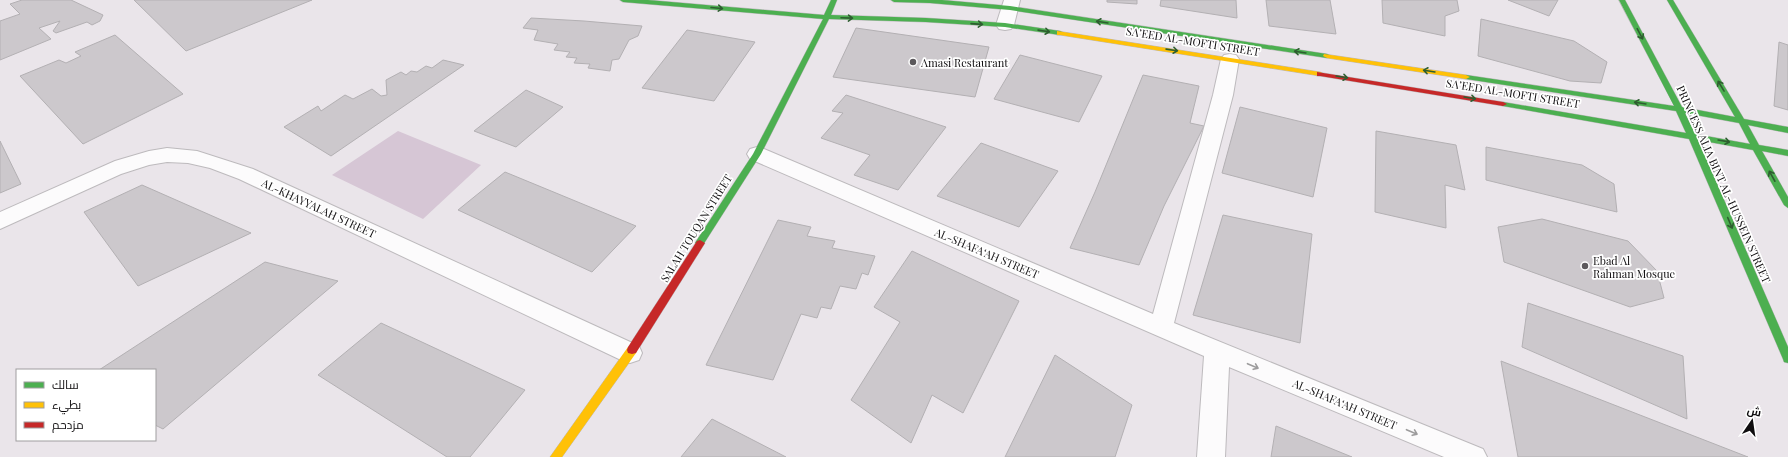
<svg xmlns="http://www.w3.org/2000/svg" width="1788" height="457" font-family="'Playfair Display',Cairo,serif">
<rect width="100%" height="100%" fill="#eae5ea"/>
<polygon fill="#d6c6d5" points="398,131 481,165 423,219 332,175"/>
<g fill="#ccc8cc" stroke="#b3b0b3">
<polygon points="22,0 71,0 103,15 100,21 92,25 87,22 56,33 53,31 60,21 39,28 51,39 0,60 0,21 20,14 10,4"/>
<polygon points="134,0 312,0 186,51"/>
<polygon points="1107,0 1137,0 1137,4 1107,2"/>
<polygon points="1161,0 1236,0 1237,18 1160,6"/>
<polygon points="1266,0 1330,0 1336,34 1269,26"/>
<polygon points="1382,0 1457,0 1459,11 1445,16 1445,36 1383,23"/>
<polygon points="1508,0 1558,0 1549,16"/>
<polygon points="531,18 584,21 642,26 638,36 629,40 619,59 612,60 610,71 588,68 590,64 574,63 577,58 566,57 570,52 554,50 558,44 534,40 538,30 523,28"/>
<polygon points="1481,19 1574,41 1607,62 1601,83 1570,81 1478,56"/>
<polygon points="856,28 989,47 975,97 833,77"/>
<polygon points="687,30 755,42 714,101 642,88"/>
<polygon points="115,35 183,94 83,144 20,76 59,60 66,63 81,56 75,52"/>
<polygon points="1779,42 1788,45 1788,110 1774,106"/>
<polygon points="1020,55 1102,76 1079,122 994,99"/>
<polygon points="443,60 464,65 331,156 284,127 318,106 321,111 345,95 353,99 372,89 381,96 387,95 386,80 401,72 406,75 411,71 417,72 426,66 432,68"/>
<polygon points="1143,75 1199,86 1190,123 1204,126 1164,206 1139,265 1070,248 1095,192"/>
<polygon points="526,90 563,107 516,147 474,131"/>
<polygon points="846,95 946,127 898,190 854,175 870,155 821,138 843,113 832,111"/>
<polygon points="1240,107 1327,128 1313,197 1222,173"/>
<polygon points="1376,131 1456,145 1465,190 1445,185 1446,228 1375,212"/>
<polygon points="0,141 21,184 0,193"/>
<polygon points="981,143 1058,171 1019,227 937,196"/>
<polygon points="1486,147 1582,165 1614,184 1617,212 1486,180"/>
<polygon points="505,172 636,226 592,272 458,210"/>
<polygon points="142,185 251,233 138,286 84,212"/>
<polygon points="1223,215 1312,234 1300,343 1193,315"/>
<polygon points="1542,219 1628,241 1657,271 1664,298 1630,307 1504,262 1498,227"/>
<polygon points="778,220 811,227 807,236 835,241 832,248 875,256 868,275 862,273 856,289 840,286 831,309 821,307 817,318 801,314 773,380 706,365"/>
<polygon points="912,251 1019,301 963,413 932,395 911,443 851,400 900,322 874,307"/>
<polygon points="265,262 338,281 163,429 155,425 155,370 99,370"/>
<polygon points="1528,303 1683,356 1687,419 1522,347"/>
<polygon points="381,323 525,390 470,457 447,457 318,375"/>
<polygon points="1055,355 1132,405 1115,457 1005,457"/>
<polygon points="1501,361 1748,457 1518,457"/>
<polygon points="712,419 786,457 681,457"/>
<polygon points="1276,426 1352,457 1271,457"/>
</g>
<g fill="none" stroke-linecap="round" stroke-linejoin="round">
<g stroke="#bdbabd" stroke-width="2">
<g id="street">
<polygon points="1004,0 1020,0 1014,25 1011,29 1005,30 999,29 996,25"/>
<polygon points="1230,54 1236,55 1239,59 1233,95 1174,323 1483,449 1487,457 1444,457 1229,367 1225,457 1197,457 1204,356 750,159 747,154 750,149 757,147 764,149 1153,314 1213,95 1221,59 1224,55"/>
<polygon points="167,148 197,151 253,169 639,346 642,353 639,360 630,363 621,360 239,179 210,168 188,163 167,162 149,165 121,174 0,229 0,212 115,161 149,151"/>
</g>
</g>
<g stroke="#bdbabd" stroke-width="1">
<g id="fast">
<polygon points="620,0 648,0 824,15 831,0 837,0 831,15 926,18 1005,23 1060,31 1064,33 1060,35 1005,27 926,22 829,19 761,154 703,245 700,246 695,243 753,154 823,19 623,2"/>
<polygon points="891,0 942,0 1010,6 1327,54 1331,56 1327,58 1010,10 930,3 894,2"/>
<path d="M 1619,0 L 1625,0 L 1682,107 L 1735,117 L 1667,0 L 1673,0 L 1744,119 L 1788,127 L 1788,133 L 1748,125 L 1759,145 L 1788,150 L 1788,156 L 1762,151 L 1788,197 L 1788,208 L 1784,205 L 1753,150 L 1698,140 L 1788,347 L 1788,363 L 1784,362 L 1783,359 L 1689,139 L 1503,106 L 1499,104 L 1503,102 L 1686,133 L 1676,111 L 1466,79 L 1462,77 L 1466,75 L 1674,106 ZM 1685,113 L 1739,123 L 1750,144 L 1695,134 Z"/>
</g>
</g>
<g stroke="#bdbabd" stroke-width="1">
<g id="slow">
<polygon points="1057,31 1320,72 1324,74 1320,76 1060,35 1057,35"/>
<polygon points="1324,54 1466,75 1470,77 1466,79 1327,58 1323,56"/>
<polygon points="632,346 636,347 637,350 636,353 562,457 550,457 628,347"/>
</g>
</g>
<g stroke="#bdbabd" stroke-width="1">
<g id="jam">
<polygon points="1317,72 1503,102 1507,104 1503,106 1320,76 1317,76"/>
<polygon points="700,240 705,243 636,353 632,354 628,353 627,350 628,347 697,241"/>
</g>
</g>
<use href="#street" fill="#fcfbfc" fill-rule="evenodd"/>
<use href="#fast" fill="#4caf50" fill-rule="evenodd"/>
<use href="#slow" fill="#ffc107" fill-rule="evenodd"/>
<use href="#jam" fill="#c62828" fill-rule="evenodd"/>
</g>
<defs><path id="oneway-shaft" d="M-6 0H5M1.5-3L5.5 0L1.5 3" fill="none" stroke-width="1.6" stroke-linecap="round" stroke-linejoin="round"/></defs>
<g stroke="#2e5e30">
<use href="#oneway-shaft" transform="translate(717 8) rotate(5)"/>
<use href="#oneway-shaft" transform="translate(847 18) rotate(2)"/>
<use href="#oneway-shaft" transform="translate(1102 22) rotate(-171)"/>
<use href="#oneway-shaft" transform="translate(977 24) rotate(4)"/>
<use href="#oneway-shaft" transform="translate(1044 31) rotate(8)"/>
<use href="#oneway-shaft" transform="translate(1640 34) rotate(62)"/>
<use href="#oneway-shaft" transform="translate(1172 50) rotate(8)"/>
<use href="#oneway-shaft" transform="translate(1300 52) rotate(-171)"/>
<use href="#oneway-shaft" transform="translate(1429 71) rotate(-171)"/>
<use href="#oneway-shaft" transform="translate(1342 77) rotate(9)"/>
<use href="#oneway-shaft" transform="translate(1721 86) rotate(-121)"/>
<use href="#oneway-shaft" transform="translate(1470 98) rotate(9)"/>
<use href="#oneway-shaft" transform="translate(1640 103) rotate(-171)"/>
<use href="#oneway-shaft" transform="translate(1724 141) rotate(10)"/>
<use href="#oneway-shaft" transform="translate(1772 176) rotate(-119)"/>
<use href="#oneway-shaft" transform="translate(1730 223) rotate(67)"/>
</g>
<g stroke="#9d9c9d">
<use href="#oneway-shaft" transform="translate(1253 366) rotate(23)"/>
<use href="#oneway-shaft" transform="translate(1412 432) rotate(23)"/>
</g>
<g fill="#5c595c" stroke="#fff" stroke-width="1.5">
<circle cx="913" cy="62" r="4"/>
<circle cx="1585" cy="266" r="4"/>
</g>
<g text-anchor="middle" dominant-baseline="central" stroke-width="3.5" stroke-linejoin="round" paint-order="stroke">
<g font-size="11" fill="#0f0d0f" stroke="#fff">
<text transform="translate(1193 41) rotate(9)">SA’EED AL-MOFTI STREET</text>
<text transform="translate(1513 93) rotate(9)">SA’EED AL-MOFTI STREET</text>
<text transform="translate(1724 184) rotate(66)">PRINCESS ALIA BINT AL-HUSSEIN STREET</text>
<text transform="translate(319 208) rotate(25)">AL-KHAYYALAH STREET</text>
<text transform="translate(696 228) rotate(-58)">SALAH TOUQAN STREET</text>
<text transform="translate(987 253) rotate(23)">AL-SHAFA‘AH STREET</text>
<text transform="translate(1345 404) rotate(23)">AL-SHAFA‘AH STREET</text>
</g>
<g font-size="11" fill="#0f0d0f" stroke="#fff" text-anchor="start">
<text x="921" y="62">Amasi Restaurant</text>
<text x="1593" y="260">Ebad Al<tspan x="1593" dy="13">Rahman Mosque</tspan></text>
</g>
</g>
<rect x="16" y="369" width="140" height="72" fill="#ffffff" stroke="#9f9e9f"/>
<rect x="24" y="382" width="20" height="6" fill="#4caf50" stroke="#9f9e9f"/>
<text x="52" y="389" font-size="12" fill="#0f0d0f">سالك</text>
<rect x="24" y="402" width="20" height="6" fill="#ffc107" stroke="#9f9e9f"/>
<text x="52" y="409" font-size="12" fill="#0f0d0f">بطيء</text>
<rect x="24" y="422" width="20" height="6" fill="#c62828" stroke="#9f9e9f"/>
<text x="52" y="429" font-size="12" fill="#0f0d0f">مزدحم</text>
<g transform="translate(1752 421) rotate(13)" stroke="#ffffff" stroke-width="3" paint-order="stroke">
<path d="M0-3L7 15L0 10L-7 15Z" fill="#0f0d0f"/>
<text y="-6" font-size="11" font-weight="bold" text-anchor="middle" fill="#0f0d0f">ش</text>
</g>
</svg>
